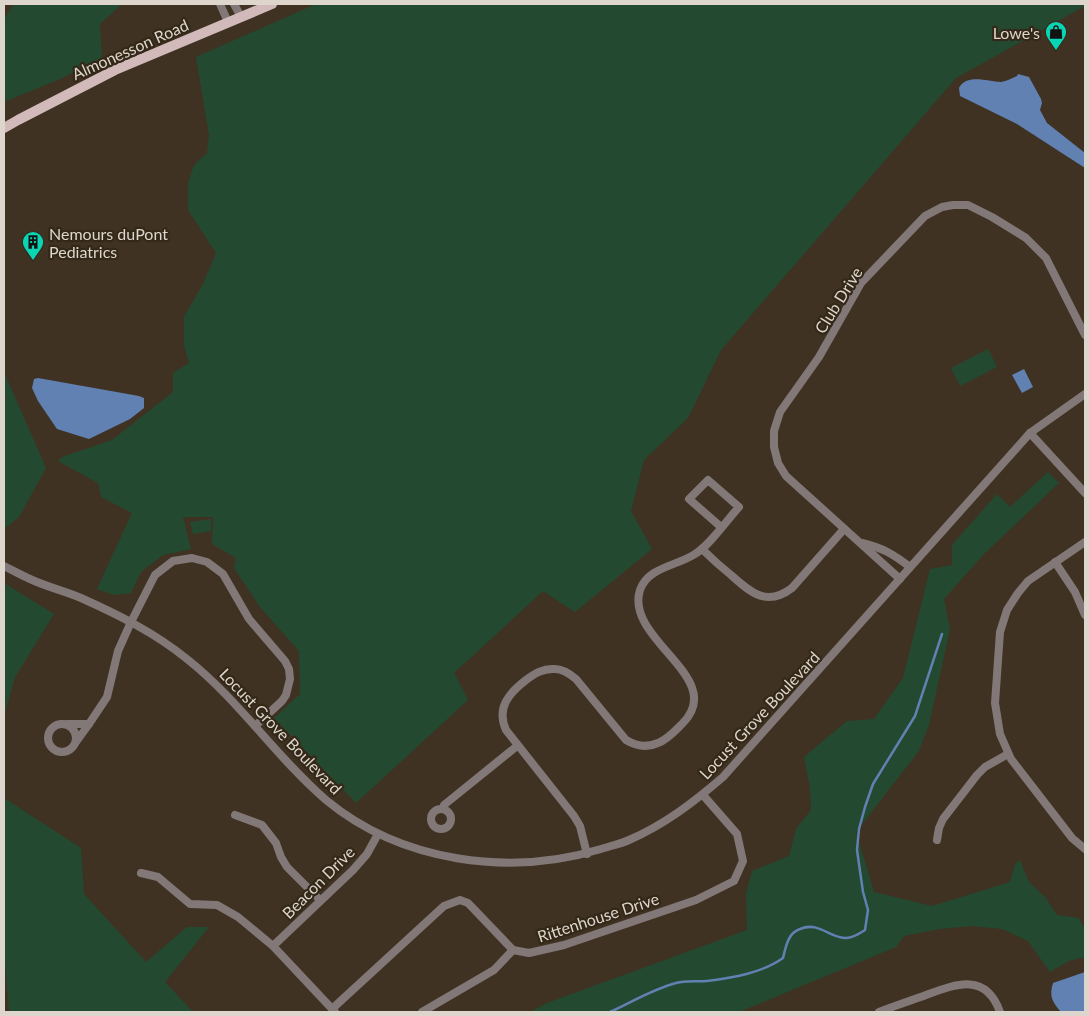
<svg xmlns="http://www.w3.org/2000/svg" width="1089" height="1016" font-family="Lato,sans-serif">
<rect width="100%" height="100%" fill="#3f3222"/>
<g fill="#234a31">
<polygon points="14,4 122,4 100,24 102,58 60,79 4,102 4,19"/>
<polygon points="316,4 1085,4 1085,6 956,78 721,350 688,418 644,460 631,511 652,549 575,612 543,591 454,673 468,700 356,803 274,718 300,694 299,651 260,607 234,568 236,558 212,544 213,517 183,517 191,549 163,555 141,572 131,593 114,595 97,589 132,513 101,497 98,483 58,461 62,457 112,440 173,392 173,373 189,363 184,345 184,317 203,284 216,253 188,210 188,183 194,165 207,153 209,135 196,57"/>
<polygon points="988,349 997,367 960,386 951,368"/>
<polygon points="4,372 46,468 19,517 4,529"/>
<polygon points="1048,472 1059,483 984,554 944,599 950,629 929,725 919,751 856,832 874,892 932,906 1010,882 1015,864 1020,860 1029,882 1045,897 1057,915 1079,918 1085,930 1085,957 1069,961 1050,972 1028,941 1002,929 972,926 940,929 904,936 896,947 739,1012 530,1012 547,1003 747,930 746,894 752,871 789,856 796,829 811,810 810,788 804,757 847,721 874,719 903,678 930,569 952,565 952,545 997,494 1010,507"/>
<polygon points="211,519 211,531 193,534 190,522"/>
<polygon points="4,583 54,614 15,677 4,716"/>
<polygon points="4,798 81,848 84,894 146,962 187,927 209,927 165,982 193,1012 9,1012 4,951"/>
</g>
<g fill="#6181b2">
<path d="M 1018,74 L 1029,77 L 1041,99 L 1042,103 L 1040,110 L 1047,123 L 1085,153 L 1085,168 L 1017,124 L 960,96 L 959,88 C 967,73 988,82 1001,82 C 1007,81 1012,78 1017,76 Z"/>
<polygon points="1024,369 1033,387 1022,393 1012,375"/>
<polygon points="38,378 139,396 144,398 144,408 130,419 89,439 57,429 38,401 32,388 34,379"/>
<path d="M 1085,972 L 1085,1012 L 1061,1012 C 1052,1002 1049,996 1053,983 Z"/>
</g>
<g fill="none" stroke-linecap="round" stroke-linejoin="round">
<path stroke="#6181b2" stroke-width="2.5" d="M 610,1012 C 632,1002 653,989 676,983 C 687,980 697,982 707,981 C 732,978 762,973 783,958 C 786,946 788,933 800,929 C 819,921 829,938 846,938 C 852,938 859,934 865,930 L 868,910 L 863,892 L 857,850 L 859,829 L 865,807 L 873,784 L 915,716 L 942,634"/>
<g stroke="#837878" stroke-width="8">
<polyline points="220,4 228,22"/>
<polyline points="234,4 241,17"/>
<polyline points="1030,433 1085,493"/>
<polyline points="1085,542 1028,581 1018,593 1007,610 1000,632 995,703 1000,734 1011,759 1072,838 1085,849"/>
<path d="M 862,543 C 883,548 893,554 910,567"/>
<path d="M 702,549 C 711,558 721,567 731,575 C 751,593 767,607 792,588 L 844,529"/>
<polyline points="1055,562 1075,592 1085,615"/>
<path d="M 4,566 C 12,570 21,575 30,579 C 47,587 65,591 81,598 C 119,615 155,633 187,659 C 239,700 276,757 326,800 C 401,862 509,877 601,849 C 610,846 620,844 629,840 C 664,825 694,802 723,777 L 1030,433 L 1085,394"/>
<polyline points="900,579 786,476 778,463 774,447 774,431 780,412 819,357 861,283 925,216 942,207 953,205 968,205 992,217 1026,238 1046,258 1085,335"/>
<polyline points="67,724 89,724 76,742"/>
<polyline points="89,724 107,697 118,651 131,622 155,575 173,561 192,558 207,562 223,574 249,619 285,661 289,669 290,679 286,695 282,701 255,726"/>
<circle cx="62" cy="738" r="14"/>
<circle cx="441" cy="819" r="10"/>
<polyline points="443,809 444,805 517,746"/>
<polyline points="235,815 262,825 276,843 281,857 287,867 320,900"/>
<polyline points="937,840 939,828 943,819 977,775 985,767 1008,754"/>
<path d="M 587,854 L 580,826 L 574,816 L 506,730 C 496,708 509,693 526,680 C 534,674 543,668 555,669 C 563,669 570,674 576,679 L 626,740 C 636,746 647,748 658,743 C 667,740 675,731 682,724 C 729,678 624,640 640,590 C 648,567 677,566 695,554 C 710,545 727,520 739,507 L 708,480 L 689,499 L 721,527"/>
<polyline points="141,873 158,877 190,904 217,905 238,917 273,946 335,1012"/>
<polyline points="273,946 353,870 367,854 378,834"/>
<polyline points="333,1008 444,906 460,900 468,903 513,950 529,953 564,945 696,900 734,881 743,861 737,834 703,795"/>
<polyline points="422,1012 494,970 513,950"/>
<path d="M 879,1012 C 894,1006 910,1001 926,995 C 956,984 986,972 1000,1012"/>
</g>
<polyline stroke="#d2babb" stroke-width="10" points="4,128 18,120 115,70 272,4"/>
</g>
<defs>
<g id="shop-pin" transform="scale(1.125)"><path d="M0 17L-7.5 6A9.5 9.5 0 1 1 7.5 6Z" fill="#09d5b5" stroke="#342818"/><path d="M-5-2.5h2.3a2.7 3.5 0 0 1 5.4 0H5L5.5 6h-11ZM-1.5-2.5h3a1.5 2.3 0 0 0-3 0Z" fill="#111"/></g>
<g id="building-pin" transform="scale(1.125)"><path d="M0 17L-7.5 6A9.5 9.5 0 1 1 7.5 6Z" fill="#09d5b5" stroke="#342818"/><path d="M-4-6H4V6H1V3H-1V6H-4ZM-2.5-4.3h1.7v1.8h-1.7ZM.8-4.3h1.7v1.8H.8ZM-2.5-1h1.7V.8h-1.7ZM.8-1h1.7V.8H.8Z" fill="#111"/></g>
</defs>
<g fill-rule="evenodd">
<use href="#shop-pin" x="1056" y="32"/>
<use href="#building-pin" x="33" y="242"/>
</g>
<g text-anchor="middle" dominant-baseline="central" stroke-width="4.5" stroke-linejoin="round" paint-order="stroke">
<g font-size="16" fill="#ded6cd" stroke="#342818" text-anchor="end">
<text x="1040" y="32">Lowe's</text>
<text x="49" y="233" text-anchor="start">Nemours duPont<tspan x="49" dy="18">Pediatrics</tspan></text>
</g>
<g font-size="16" fill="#ded6cd" stroke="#342818">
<text transform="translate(130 49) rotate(-24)">Almonesson Road</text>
<text transform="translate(838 300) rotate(-58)">Club Drive</text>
<text transform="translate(759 715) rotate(-47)">Locust Grove Boulevard</text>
<text transform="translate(281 731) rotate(46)">Locust Grove Boulevard</text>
<text transform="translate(318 882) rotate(-45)">Beacon Drive</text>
<text transform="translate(598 917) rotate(-18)">Rittenhouse Drive</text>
</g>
</g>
<rect width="1089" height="1016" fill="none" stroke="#ded6cd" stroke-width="10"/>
</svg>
